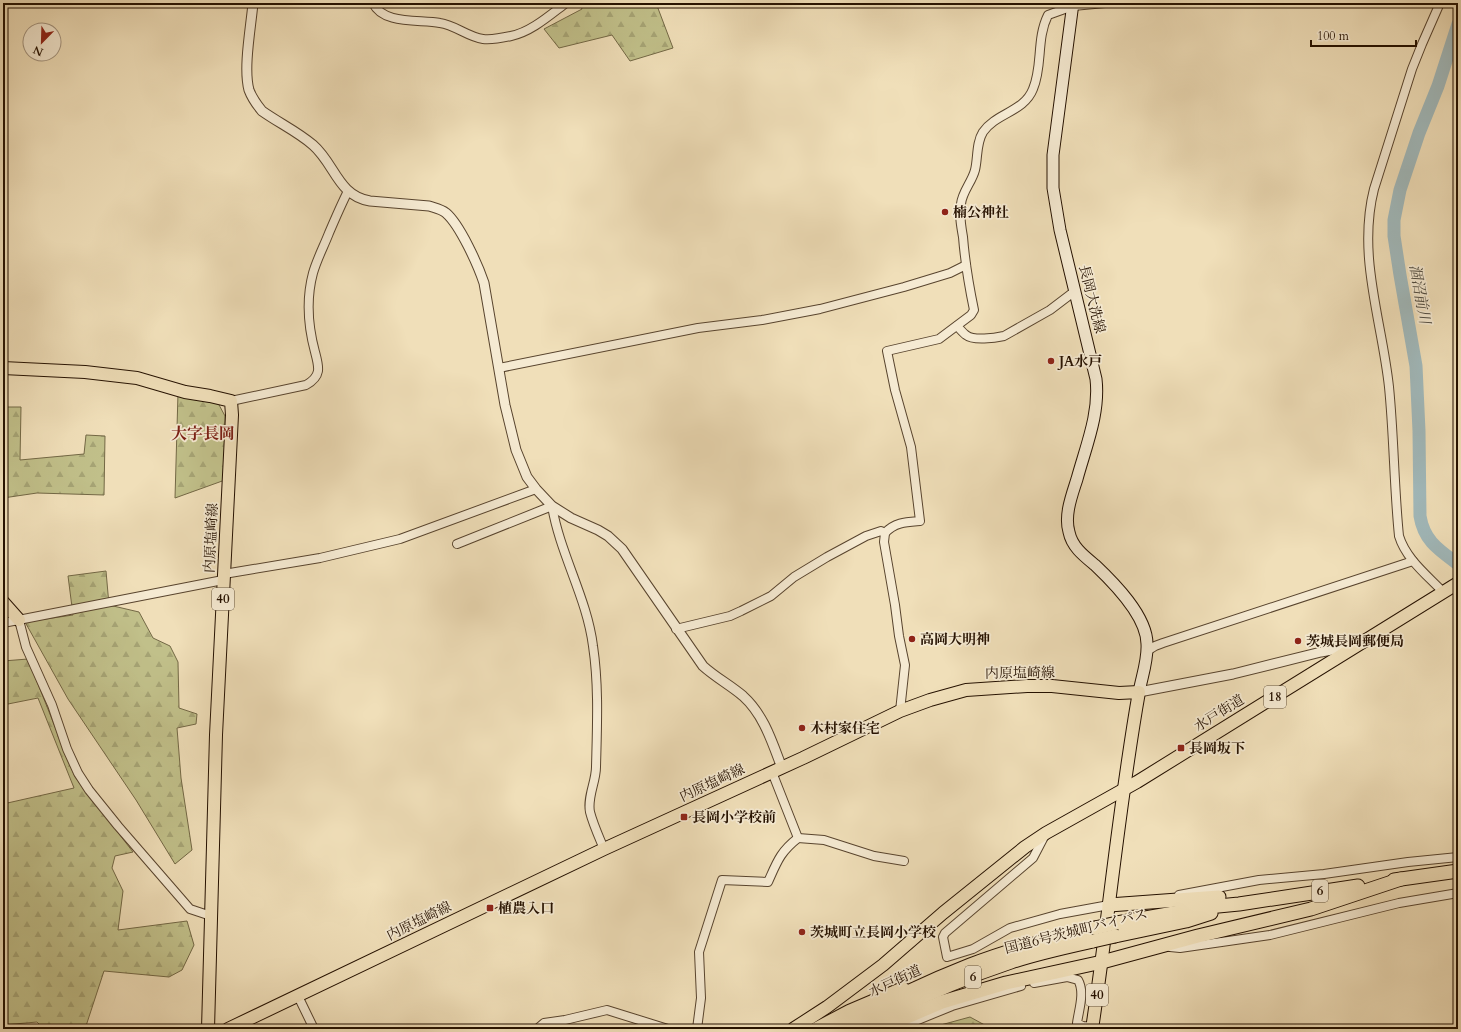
<svg xmlns="http://www.w3.org/2000/svg" width="1461" height="1032" font-family="Cardo,'Noto Serif JP',serif">
<defs>
<pattern id="forest-firs" width="22" height="20" patternUnits="userSpaceOnUse"><rect width="22" height="20" fill="#c1c08a"/><path d="M5 1l3.5 6h-7zM16 11l3.5 6h-7z" fill="#a6a475"/></pattern>
</defs>
<rect width="100%" height="100%" fill="#f0dfb9"/>
<filter id="stains"><feTurbulence type="fractalNoise" baseFrequency=".005" numOctaves="4"/><feColorMatrix values="0 0 0 0 .2 0 0 0 0 .09 0 0 0 0 .02 0 0 0 .5 -.17"/></filter>
<radialGradient id="worn" r=".72"><stop offset=".6" stop-color="#630" stop-opacity="0"/><stop offset="1" stop-color="#630" stop-opacity=".3"/></radialGradient>
<g fill="url(#forest-firs)" stroke="#736845">
<polygon points="580,3 656,3 673,48 630,61 612,35 559,48 544,29 582,9"/>
<polygon points="211,390 225,416 225,480 175,498 178,393"/>
<polygon points="3,407 21,407 20,460 84,454 86,435 105,436 104,495 37,493 3,498"/>
<polygon points="106,571 109,605 139,612 153,638 170,646 178,662 179,708 197,714 196,724 177,728 181,778 192,850 175,864 136,800 68,699 25,622 73,615 68,576"/>
<polygon points="28,659 75,777 133,852 115,856 112,868 123,891 118,930 187,921 194,945 182,970 169,977 104,971 85,1029 44,1029 37,1022 3,1025 3,804 74,788 38,698 3,705 3,661"/>
<polygon points="970,1017 992,1029 926,1029"/>
</g>
<g fill="none" stroke-linecap="round" stroke-linejoin="round">
<path stroke="#a1b9bb" stroke-width="13" d="M 1458,24 L 1438,86 L 1419,133 L 1400,190 L 1394,220 L 1394,236 L 1400,275 L 1416,366 L 1419,431 L 1420,516 C 1424,541 1439,550 1458,564"/>
<g stroke="#58442e" stroke-width="10">
<g id="minor">
<path d="M 373,3 C 383,25 420,19 440,23 C 455,25 468,37 483,39 C 492,40 502,38 511,36 C 531,32 550,15 566,3"/>
<path d="M 1440,3 L 1422,44 L 1412,69 L 1374,189 C 1357,256 1382,321 1389,387 C 1394,437 1394,487 1399,536 C 1406,559 1427,575 1443,592"/>
<path d="M 957,326 C 960,329 963,333 966,335 C 973,341 995,338 1004,336 L 1050,310 L 1075,291"/>
<polyline points="499,368 698,328 762,320 820,309 904,287 950,273 966,265"/>
<path d="M 231,401 L 306,385 C 322,376 319,367 315,352 C 308,326 306,299 313,273 C 317,259 324,246 329,233 C 335,219 341,205 348,191"/>
<polyline points="885,533 884,542 895,605 899,636 905,665 900,711"/>
<path d="M 457,544 L 552,506 C 560,554 587,598 593,646 C 599,686 597,727 596,767 C 596,782 587,797 590,812 C 593,824 599,837 604,849"/>
<polyline points="224,574 320,558 400,539 536,489"/>
<polyline points="19,620 26,647 52,705 67,749 78,773 89,790 118,826 190,909 211,916"/>
<polyline points="3,623 223,580"/>
<path d="M 676,629 L 730,616 L 741,611 L 771,596 L 794,577 L 827,557 L 866,536 L 881,531 L 885,533 C 895,522 907,522 920,521 L 911,447 L 895,390 L 887,351 L 939,339 L 971,315 L 974,310 C 969,286 965,262 963,237 C 961,226 959,215 961,204 C 962,192 972,182 975,170 C 978,158 976,143 983,132 C 996,113 1024,112 1033,89 C 1043,66 1036,39 1048,15 L 1073,6 L 1105,3"/>
<polyline points="1147,651 1155,646 1163,643 1413,561"/>
<polyline points="1045,835 1033,858 945,933 943,937 947,957 973,949 1010,928 1060,914 1109,905"/>
<polyline points="798,838 824,840 874,856 904,861"/>
<polyline points="1179,895 1259,880 1324,874 1408,862 1458,857"/>
<polyline points="1170,947 1180,948 1270,935 1399,903 1458,893"/>
<path d="M 1034,983 L 1067,977 L 1078,980 C 1085,992 1079,1009 1077,1023 L 1083,1026 L 1092,1027"/>
<polyline points="298,996 314,1029"/>
<polyline points="537,1029 544,1023 565,1020 607,1010 668,1029"/>
<path d="M 697,1029 L 701,998 L 699,952 L 722,880 L 768,882 C 777,862 780,852 798,838 L 772,772"/>
<polyline points="896,1029 952,1006 1021,986"/>
</g>
</g>
<g stroke="#58442e" stroke-width="11">
<g id="tertiary">
<path d="M 253,3 C 251,27 243,68 249,90 C 252,98 257,105 262,111 C 279,123 298,132 313,145 C 335,164 338,196 370,201 L 429,206 C 435,208 441,209 446,213 C 460,225 478,265 484,283 L 505,405 L 516,450 L 527,477 L 536,489 L 552,506 L 571,518 L 598,530 L 608,536 L 622,549 L 703,666 C 715,677 730,685 743,696 C 764,715 772,742 782,768"/>
<polyline points="1139,692 1233,674 1321,652 1353,646"/>
</g>
</g>
<g stroke="#251100" stroke-width="13">
<path id="secondary" d="M 1073,3 L 1053,155 L 1053,188 L 1060,230 L 1096,379 C 1100,413 1086,446 1077,479 C 1072,495 1064,515 1069,532 C 1072,547 1084,556 1095,565 C 1114,583 1147,616 1147,644 C 1148,660 1142,676 1139,692"/>
</g>
<g stroke="#251100" stroke-width="14">
<g id="primary">
<polyline points="3,368 85,372 137,378 185,392 210,396 231,401 232,415 216,735 208,1029"/>
<polyline points="3,602 19,620"/>
<path d="M 228,1029 L 604,849 L 803,758 L 900,711 L 930,700 L 966,690 L 1027,686 L 1052,686 L 1119,693 L 1139,692 C 1119,804 1109,917 1092,1029"/>
<polyline points="793,1029 827,1007 883,965 943,913 1025,847 1046,833 1137,782 1458,583"/>
<polyline points="815,1029 849,1011 903,988"/>
</g>
</g>
<g stroke="#251100" stroke-width="15">
<g id="trunk">
<polyline points="1394,880 1458,871"/>
<polyline points="1109,905 1219,897"/>
<polyline points="1117,923 1208,907 1239,904 1358,886"/>
<polyline points="1115,936 1186,921 1211,913"/>
<path d="M 836,1029 C 879,1005 924,983 970,965 C 1011,949 1053,939 1095,928"/>
<path d="M 858,1029 C 906,1003 960,979 1011,962 C 1038,953 1066,947 1093,941"/>
<polyline points="879,1029 942,1002 1006,983 1102,962 1198,936 1311,909 1401,879"/>
</g>
</g>
<use href="#minor" stroke="#f5ead2" stroke-width="8"/>
<use href="#tertiary" stroke="#f5ead2" stroke-width="9"/>
<use href="#secondary" stroke="#f5ead2" stroke-width="11"/>
<use href="#primary" stroke="#f0dfb9" stroke-width="12"/>
<use href="#trunk" stroke="#f0dfb9" stroke-width="13"/>
<g stroke="#251100" stroke-width="15" stroke-linecap="butt">
<g id="trunk-bridge">
<polyline points="1095,928 1117,923"/>
<polyline points="1093,941 1115,936"/>
</g>
</g>
<use href="#trunk-bridge" stroke="#f0dfb9" stroke-width="13"/>
</g>
<g fill="#8f2418" stroke="#f5ead2" stroke-width="1.5">
<circle cx="945" cy="212" r="4"/>
<circle cx="1051" cy="361" r="4"/>
<circle cx="912" cy="639" r="4"/>
<circle cx="1298" cy="641" r="4"/>
<circle cx="802" cy="728" r="4"/>
<rect x="1177" y="744" width="8" height="8" rx="2"/>
<rect x="680" y="813" width="8" height="8" rx="2"/>
<rect x="486" y="904" width="8" height="8" rx="2"/>
<circle cx="802" cy="932" r="4"/>
</g>
<g text-anchor="middle" dominant-baseline="central" stroke-width="3.5" stroke-linejoin="round" paint-order="stroke">
<g fill="#f5ead2" stroke="#63523f" stroke-width="1">
<rect x="212" y="588" width="22" height="22" rx="3"/>
<rect x="1264" y="686" width="22" height="22" rx="3"/>
<rect x="1312" y="880" width="16" height="22" rx="3"/>
<rect x="965" y="966" width="16" height="22" rx="3"/>
<rect x="1086" y="984" width="22" height="22" rx="3"/>
</g>
<g font-size="13" font-weight="bold" fill="#251100">
<text x="223" y="599">40</text>
<text x="1275" y="697">18</text>
<text x="1320" y="891">6</text>
<text x="973" y="977">6</text>
<text x="1097" y="995">40</text>
</g>
<g font-size="14" font-weight="bold" fill="#251100" stroke="#f5ead2" text-anchor="start">
<text x="953" y="212">楠公神社</text>
<text x="1059" y="361">JA水戸</text>
<text x="920" y="639">高岡大明神</text>
<text x="1306" y="641">茨城長岡郵便局</text>
<text x="810" y="728">木村家住宅</text>
<text x="1189" y="748">長岡坂下</text>
<text x="692" y="817">長岡小学校前</text>
<text x="498" y="908">植農入口</text>
<text x="810" y="932">茨城町立長岡小学校</text>
</g>
<g font-size="14" fill="#251100" stroke="#f5ead2">
<text transform="translate(1092 299) rotate(76)">長岡大洗線</text>
<text transform="translate(211 538) rotate(-87)">内原塩崎線</text>
<text transform="translate(1020 673) rotate(-1)">内原塩崎線</text>
<text transform="translate(1219 713) rotate(-32)">水戸街道</text>
<text transform="translate(712 783) rotate(-25)">内原塩崎線</text>
<text transform="translate(419 921) rotate(-26)">内原塩崎線</text>
<text transform="translate(1076 931) rotate(-14)">国道6号茨城町バイパス</text>
<text transform="translate(895 981) rotate(-25)">水戸街道</text>
</g>
<g font-size="15" font-style="italic" fill="#504c41" stroke="#f5ead2">
<text transform="translate(1420 294) rotate(80)">涸沼前川</text>
</g>
<g font-size="16" font-weight="bold" fill="#7a1f14" stroke="#f5ead2">
<text x="203" y="434">大字長岡</text>
</g>
</g>
<rect width="1461" height="1032" fill="none" stroke="#f0dfb9" stroke-width="16"/>
<rect x="4" y="4" width="1453" height="1024" fill="none" stroke="#251100" stroke-width="2"/>
<rect x="8" y="8" width="1445" height="1016" fill="none" stroke="#251100"/>
<g transform="translate(42 42) rotate(203)"><circle r="19" fill="#f5ead2" stroke="#a2937e"/>
<path d="M0-3L7 15L0 10L-7 15Z" fill="#8f2418"/>
<text y="-6" font-size="11" font-weight="bold" text-anchor="middle" fill="#251100">N</text>
</g>
<path d="M1311 40v6h105v-6" fill="none" stroke="#251100" stroke-width="2"/>
<text x="1317" y="40" font-size="12" fill="#251100" stroke="#f5ead2" stroke-width="3" paint-order="stroke">100 m</text>
<rect width="100%" height="100%" filter="url(#stains)"/>
<rect width="100%" height="100%" fill="url(#worn)"/>
</svg>
